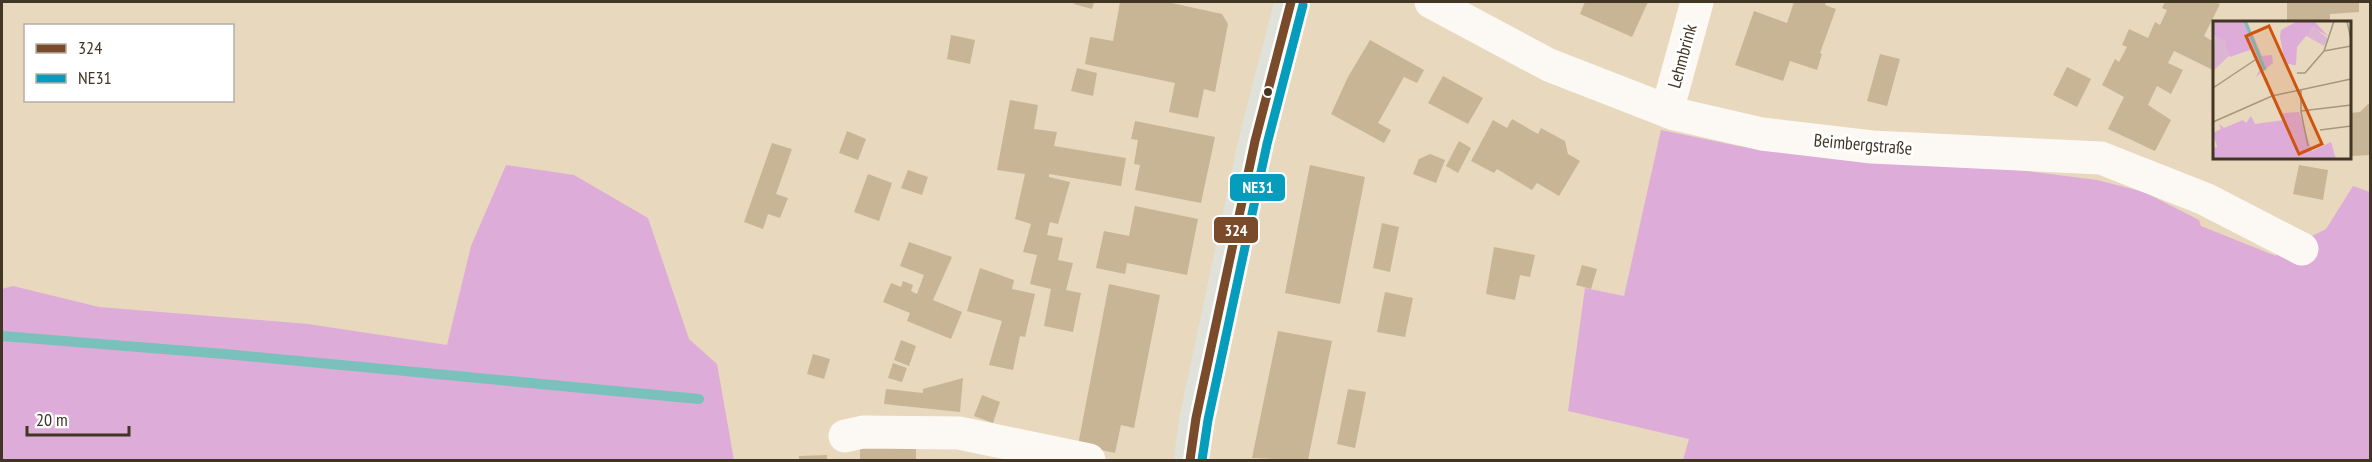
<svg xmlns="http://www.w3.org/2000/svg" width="2372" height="462" font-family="'PT Sans Narrow',sans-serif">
<rect width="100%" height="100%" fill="#e8d8be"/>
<g fill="#deacd8">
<polygon points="1661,130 1738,146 2002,168 2097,180 2144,192 2199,220 2201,226 2276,256 2286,228 2312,236 2326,229 2353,186 2370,192 2370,460 1683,460 1689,439 1568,411 1585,288 1624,296"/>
<polygon points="506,165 574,175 648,218 689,339 717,364 734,460 2,460 2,289 13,286 99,307 308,324 447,345 471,246"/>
</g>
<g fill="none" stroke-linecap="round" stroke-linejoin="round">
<polyline stroke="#7ac1bb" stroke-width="10" points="2,336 225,354 699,399"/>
</g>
<g fill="#c7b596">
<polygon points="1075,2 1094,2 1092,9 1074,4"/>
<polygon points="1120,2 1167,2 1222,14 1228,24 1215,92 1204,89 1198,118 1169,112 1175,83 1085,64 1090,37 1113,41"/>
<polygon points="1585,2 1648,2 1632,37 1580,14"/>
<polygon points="1794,2 1826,2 1825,5 1836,9 1820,53 1822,54 1817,70 1790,61 1783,81 1735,65 1754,11 1787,23"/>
<polygon points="2165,2 2214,2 2220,4 2204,36 2214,42 2213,70 2174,51 2168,63 2183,70 2171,94 2157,86 2148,105 2171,120 2155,151 2108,129 2124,97 2102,85 2115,59 2119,62 2127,47 2122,45 2129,29 2148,38 2155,22 2160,25 2167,10 2162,8"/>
<polygon points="2287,2 2359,2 2359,12 2330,14 2330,22 2287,22"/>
<polygon points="951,35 975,40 970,64 947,59"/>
<polygon points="1370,40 1424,70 1417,83 1404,77 1378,123 1391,130 1384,143 1331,114 1348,77"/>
<polygon points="1880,54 1900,59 1887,106 1867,101"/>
<polygon points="2067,67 2091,79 2077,107 2053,95"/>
<polygon points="1077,68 1097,73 1093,96 1071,91"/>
<polygon points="1443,76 1483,98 1468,124 1428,103"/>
<polygon points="1010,100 1038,105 1034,129 1057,132 1054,146 1126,158 1121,186 1049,174 1049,177 1070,182 1058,224 1050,222 1047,235 1063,238 1058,260 1073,263 1066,290 1081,293 1073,332 1044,326 1051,289 1030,284 1037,255 1023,252 1031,224 1015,219 1025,174 997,170"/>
<polygon points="2368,104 2370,104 2370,155 2350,156 2350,113 2360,112"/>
<polygon points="1512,119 1538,134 1541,128 1565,141 1568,154 1580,161 1559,196 1537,183 1532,190 1497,169 1494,173 1471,161 1493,120 1507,128"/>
<polygon points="1135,121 1215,137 1201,203 1135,190 1140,165 1134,164 1138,140 1131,139"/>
<polygon points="847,131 866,139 858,160 839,153"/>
<polygon points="1459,141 1471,148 1458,173 1446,166"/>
<polygon points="772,143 792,149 776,194 788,198 780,218 768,214 763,229 744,222"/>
<polygon points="1430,154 1445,160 1436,183 1413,174 1419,159"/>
<polygon points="1310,165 1365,177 1340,304 1285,293"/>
<polygon points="2299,165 2328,170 2323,200 2293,194"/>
<polygon points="908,170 928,177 922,195 901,188"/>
<polygon points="868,174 892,183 879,221 854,212"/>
<polygon points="1135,206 1198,219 1187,275 1127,263 1125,274 1096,268 1104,231 1129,236"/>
<polygon points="1382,223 1399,227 1390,272 1373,268"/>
<polygon points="909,242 952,257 933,300 962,312 951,339 907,321 910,313 883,302 891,283 901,287 903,281 913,285 911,291 917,294 924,275 900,266"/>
<polygon points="1494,247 1535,255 1530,277 1520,275 1515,300 1486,294"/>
<polygon points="1582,265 1597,269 1591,289 1576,285"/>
<polygon points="980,268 1014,280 1012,289 1035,294 1025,337 1020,336 1013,370 989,365 1002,321 967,311"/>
<polygon points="1109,284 1160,295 1134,428 1121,425 1115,453 1078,445"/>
<polygon points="1385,292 1413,298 1405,337 1377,332"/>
<polygon points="1278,331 1332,341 1308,460 1252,458"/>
<polygon points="901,340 916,346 909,366 894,360"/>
<polygon points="813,354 830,359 824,379 807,374"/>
<polygon points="893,363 907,368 902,382 888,378"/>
<polygon points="963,378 960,412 884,404 886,389 923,393 923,389"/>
<polygon points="1348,389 1366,392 1355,448 1337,444"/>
<polygon points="982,395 1000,402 993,423 974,416"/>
<polygon points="916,445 916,460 860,460 860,446"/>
<polygon points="827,455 827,460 799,460 799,456"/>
</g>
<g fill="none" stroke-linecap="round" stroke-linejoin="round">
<g stroke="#fcf9f5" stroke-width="33">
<polyline points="1431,2 1549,65 1675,114 1762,134 1872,147 2101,158 2205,199 2302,249"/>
<polyline points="1667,111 1697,2"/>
<polyline points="845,436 863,432 959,433 1089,460"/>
</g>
<polyline stroke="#e0e1d8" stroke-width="33" points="1190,460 1196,418 1255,141 1291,2"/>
<g stroke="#fff" stroke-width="14">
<polyline id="bus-1" points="1190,460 1196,418 1255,141 1291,2"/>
</g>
<g stroke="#fff" stroke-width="14">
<polyline id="bus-2" points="1202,460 1208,420 1267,144 1303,5"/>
</g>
<use href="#bus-1" stroke="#7a4b2a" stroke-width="9"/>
<use href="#bus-2" stroke="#069dbd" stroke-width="9"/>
</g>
<circle fill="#413523" stroke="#fff" stroke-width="2" cx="1268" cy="92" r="5"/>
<g text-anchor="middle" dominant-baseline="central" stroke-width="6" stroke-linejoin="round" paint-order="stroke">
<g font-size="18" fill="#413523" stroke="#fff">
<text transform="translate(1682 56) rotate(-75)">Lehmbrink</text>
<text transform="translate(1863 144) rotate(5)">Beimbergstraße</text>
</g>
</g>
<g transform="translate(2213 21)">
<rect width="138" height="138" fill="#e8d8be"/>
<path d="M 101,6 L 115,18 L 111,25 L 92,14 ZM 2,12 L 11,19 L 18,33 L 0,50 Z" fill="#dcb4d4"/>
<path d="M 0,0 L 34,0 L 49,35 L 59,34 L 60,42 L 43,56 L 47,48 L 39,28 L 17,36 L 11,19 L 0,13 ZM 85,0 L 101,0 L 116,16 L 100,6 L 84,26 L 83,44 L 80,44 L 72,42 L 67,16 L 68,9 ZM 86,91 L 99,130 L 118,121 L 123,138 L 0,138 L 0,127 L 4,126 L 0,112 L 8,108 L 6,103 L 11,107 L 30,99 L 33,102 L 38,95 L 42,103 L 71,99 L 70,92 Z" fill="#deacd8"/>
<path fill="none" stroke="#7ac1bb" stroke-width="3" d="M 32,0 L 52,49"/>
<path fill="none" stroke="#a59780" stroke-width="1.5" d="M 134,0 L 138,19M 111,30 L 138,25M 84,52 L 92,52 L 111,30 L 121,0M 53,57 L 59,75M 0,67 L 42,39M 88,68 L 88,91 L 95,125M 88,90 L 138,84M 0,101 L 59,75 L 138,58M 107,109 L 138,105"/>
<path fill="#cf540f" fill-opacity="0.15" stroke="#cf540f" stroke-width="3" d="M 56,5 L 109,123 L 86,133 L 33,15 Z"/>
<rect width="138" height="138" fill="none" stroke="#413523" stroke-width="3"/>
</g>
<g stroke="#fff" stroke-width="2">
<rect x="1229" y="173" width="57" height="29" rx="6" fill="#069dbd"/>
<rect x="1213" y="216" width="46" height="28" rx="6" fill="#7a4b2a"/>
</g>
<g font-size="16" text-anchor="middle" font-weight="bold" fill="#fff">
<text x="1258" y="193">NE31</text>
<text x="1236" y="236">324</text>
</g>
<rect width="2372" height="462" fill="none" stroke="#413523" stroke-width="6"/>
<rect x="24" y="24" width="210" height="78" fill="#ffffff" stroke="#b3aea7" stroke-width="1.5"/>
<rect x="36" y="44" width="30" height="9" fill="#7a4b2a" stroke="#b3aea7" stroke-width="1.5"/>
<text x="78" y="54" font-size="18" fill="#413523">324</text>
<rect x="36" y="74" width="30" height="9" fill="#069dbd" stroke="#b3aea7" stroke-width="1.5"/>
<text x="78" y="84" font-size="18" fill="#413523">NE31</text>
<path d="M27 426v9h102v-9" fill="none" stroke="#413523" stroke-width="3"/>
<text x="36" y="426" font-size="18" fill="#413523" stroke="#ffffff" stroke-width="4.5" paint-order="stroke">20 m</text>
</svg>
